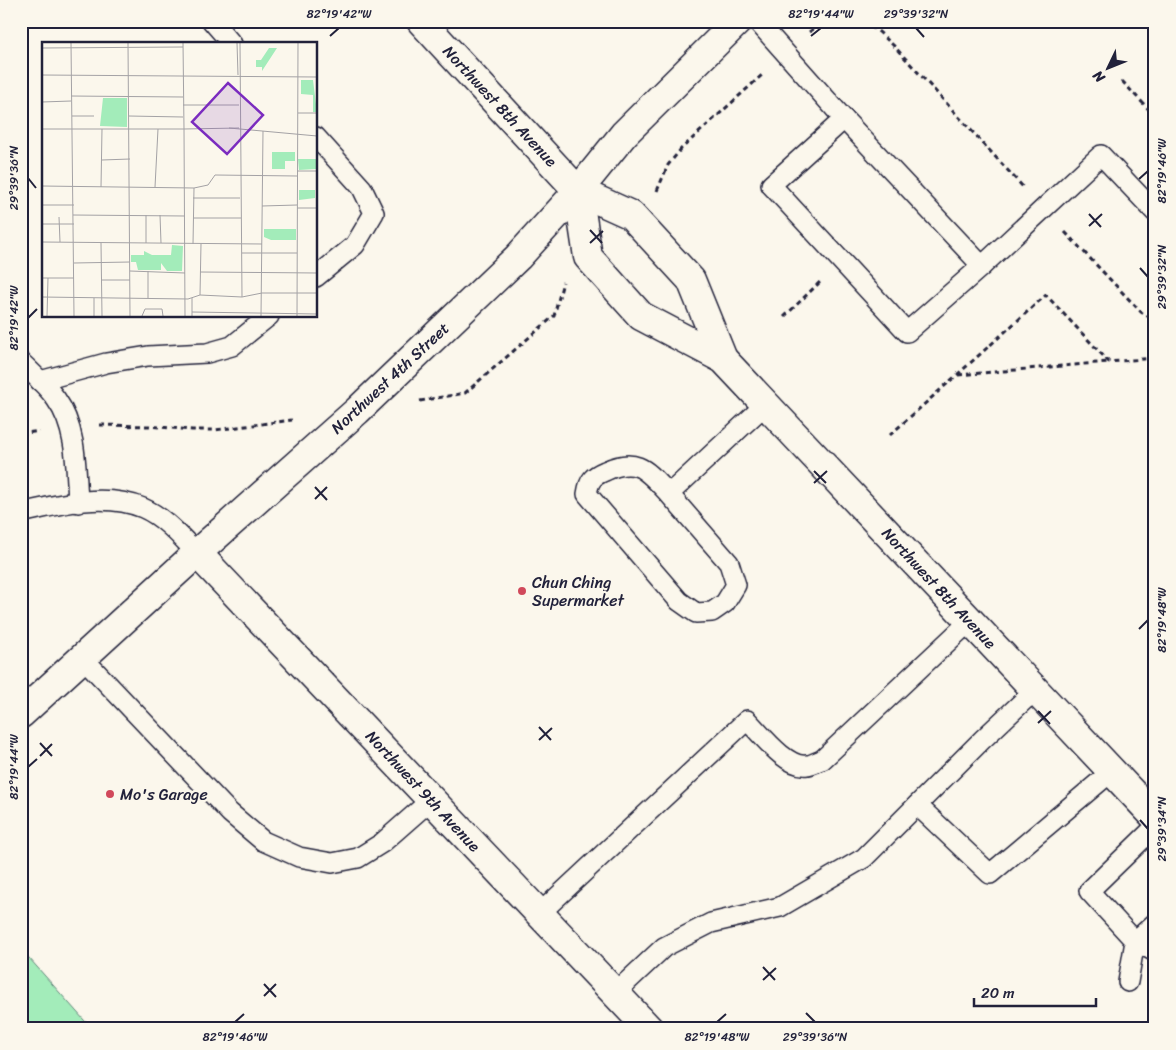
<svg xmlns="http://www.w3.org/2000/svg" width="1176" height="1050" font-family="Sriracha,sans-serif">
<rect width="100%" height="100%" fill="#fbf7ec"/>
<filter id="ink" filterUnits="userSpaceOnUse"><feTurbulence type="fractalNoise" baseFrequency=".02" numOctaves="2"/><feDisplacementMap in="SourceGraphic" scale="10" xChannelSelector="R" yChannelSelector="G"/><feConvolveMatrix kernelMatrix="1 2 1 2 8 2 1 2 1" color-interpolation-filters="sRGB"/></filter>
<g filter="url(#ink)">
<polygon fill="#a3ecba" stroke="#62877a" points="21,949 92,1029 21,1029"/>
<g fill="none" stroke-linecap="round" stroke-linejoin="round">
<g stroke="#22223b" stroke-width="22">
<g id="service">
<polyline points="212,21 232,44"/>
<polyline points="757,21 844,119 982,266 1101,155 1155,212"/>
<polyline points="844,119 771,185 907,332 982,266"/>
<polyline points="316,137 362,188 374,213 355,245 316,277"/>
<path d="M 21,362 C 33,374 46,385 56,399 C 77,428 76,468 78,503"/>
<polyline points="40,381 106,363 148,356 207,353 232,346 269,316"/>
<path d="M 669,494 C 647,471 638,456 605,471 C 593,476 589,480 587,494 L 679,601 L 696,613 L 712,612 L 725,603 L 736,585 L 729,563 L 669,494 L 766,404"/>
<path d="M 21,513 C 59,504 106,492 143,508 C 164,517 181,537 197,553"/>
<polyline points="83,658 230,813 263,841 299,857 332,863 358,858 382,843 431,800"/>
<polyline points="917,805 990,874 1111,772"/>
<path d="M 539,914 L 747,720 C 761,734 786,768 807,765 C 812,765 817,761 822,760 L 970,621"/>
<polyline points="1155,923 1135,941 1155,952"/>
<polyline points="1128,982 1135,941 1089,891 1155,827"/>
<polyline points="615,993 664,947 711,923 780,907 864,858 982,740 1035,690"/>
</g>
</g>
<g stroke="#22223b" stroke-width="31">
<g id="minor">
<polyline points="197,553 649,1029"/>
<polyline points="21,714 197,553 357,411 518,257 578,191 624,134 738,21"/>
</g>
</g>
<g stroke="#22223b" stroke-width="31">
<g id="secondary">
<polyline points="421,21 578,191 631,215 691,280 723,359"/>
<polyline points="578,191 588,257 641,316 723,359 1155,817"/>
</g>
</g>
<g stroke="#22223b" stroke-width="3" stroke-dasharray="5 4" stroke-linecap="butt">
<polyline points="863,21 879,32 893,45 1023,187"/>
<polyline points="809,32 825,21"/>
<polyline points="1122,81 1155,116"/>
<polyline points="657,191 668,165 681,149 762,75"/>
<polyline points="1065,232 1141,312 1155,321"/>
<polyline points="784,317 820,282"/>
<polyline points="958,375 1108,362"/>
<polyline points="420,401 465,393 554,316 563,282"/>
<polyline points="100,425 149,426 192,430 215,430 292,420"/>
<polyline points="21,434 39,431"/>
<polyline points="890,435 1046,295 1109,362 1155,358"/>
</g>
<use href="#service" stroke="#fbf7ec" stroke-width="19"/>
<use href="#minor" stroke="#fbf7ec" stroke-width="28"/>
<use href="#secondary" stroke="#fbf7ec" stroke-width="28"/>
</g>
</g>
<path fill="none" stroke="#22223b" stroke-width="2" d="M 916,28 L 924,37M 330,36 L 339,28M 811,36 L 821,28M 28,178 L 36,188M 1139,179 L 1148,171M 1089,214 L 1101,227M 1089,226 L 1102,214M 590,230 L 602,243M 590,243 L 603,231M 1140,268 L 1148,277M 28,318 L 37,309M 814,471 L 826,483M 814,483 L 827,471M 315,487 L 327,500M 315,499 L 327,487M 1139,629 L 1148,620M 1038,711 L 1050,724M 1038,723 L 1051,711M 539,727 L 551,740M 539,740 L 552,728M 40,743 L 52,756M 40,756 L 52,744M 28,767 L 37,759M 1140,820 L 1148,829M 763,967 L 775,980M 763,980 L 776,968M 264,984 L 276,997M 264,996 L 276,984M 806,1013 L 815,1022M 235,1022 L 244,1014M 717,1022 L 726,1014"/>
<g fill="#d1495b" stroke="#fbf7ec" stroke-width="2">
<circle cx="522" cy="591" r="5"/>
<circle cx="110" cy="794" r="5"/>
</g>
<g text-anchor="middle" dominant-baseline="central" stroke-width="4.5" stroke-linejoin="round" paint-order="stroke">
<g font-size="16" fill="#22223b" stroke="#fbf7ec">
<text transform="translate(500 106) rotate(47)">Northwest 8th Avenue</text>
<text transform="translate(390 378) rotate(-43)">Northwest 4th Street</text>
<text transform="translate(939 588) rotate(47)">Northwest 8th Avenue</text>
<text transform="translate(423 791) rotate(47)">Northwest 9th Avenue</text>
</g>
<g font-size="16" fill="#22223b" stroke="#fbf7ec" text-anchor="start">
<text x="532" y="582">Chun Ching<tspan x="532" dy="18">Supermarket</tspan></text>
<text x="120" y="794">Mo's Garage</text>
</g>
</g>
<g transform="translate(42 42)">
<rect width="275" height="275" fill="#fbf7ec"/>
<path d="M 227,6 L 235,6 L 220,29 L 220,25 L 214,25 L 214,18 L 219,18 ZM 259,38 L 271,38 L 275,70 L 271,70 L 271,53 L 259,52 ZM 61,56 L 85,56 L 85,85 L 58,84 ZM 230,110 L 253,110 L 253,119 L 243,119 L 243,127 L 230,127 ZM 256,117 L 274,117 L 274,127 L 257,128 ZM 257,148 L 273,148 L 273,156 L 257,158 ZM 222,187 L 254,187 L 254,198 L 229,198 L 222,195 ZM 130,203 L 141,204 L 140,229 L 125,229 L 119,221 L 119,228 L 96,228 L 94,220 L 89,220 L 89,213 L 102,213 L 102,209 L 110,213 L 129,213 Z" fill="#a3ecba"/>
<path fill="none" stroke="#a4a2a5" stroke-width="1" d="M 29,1 L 32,274M 86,1 L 88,274M 141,1 L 142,87 L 197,86M 195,1 L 196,33M 198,1 L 200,255M 0,6 L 141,5M 0,33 L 275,35M 29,54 L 141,55M 0,60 L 29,59M 141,63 L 197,63M 256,71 L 275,71M 30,74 L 52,74M 87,74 L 141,75M 187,86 L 275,94M 0,87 L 142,87 L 143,274M 60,118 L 88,117M 255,129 L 275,129M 0,144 L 152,146 L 166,143 L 173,133 L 255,134M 59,145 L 60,87M 113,145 L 116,87M 151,156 L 198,156M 0,163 L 32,163M 220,164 L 255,163M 255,166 L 275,166M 31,173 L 143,174M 118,173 L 119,201M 17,175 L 18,200M 151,176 L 199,176M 0,182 L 32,182M 0,200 L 220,202M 59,201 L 60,274M 104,201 L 104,173M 151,202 L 152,146M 200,211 L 255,211M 32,221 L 88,220M 88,229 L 143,231M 158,230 L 275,231M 0,236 L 32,236M 60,238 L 88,238M 158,253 L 159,202M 0,255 L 146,257 L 158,253 L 200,255 L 220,251 L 275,251M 106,256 L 106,229M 150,270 L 275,272M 5,274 L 6,236M 52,274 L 52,256M 100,274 L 103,267 L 120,267 L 121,274M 150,274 L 150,256M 219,274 L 221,89M 255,274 L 256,1"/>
<path fill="#7b2cbf" fill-opacity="0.15" stroke="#7b2cbf" stroke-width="2.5" d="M 186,41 L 221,73 L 185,112 L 150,80 Z"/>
<rect width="275" height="275" fill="none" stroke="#22223b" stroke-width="2.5"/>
</g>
<rect width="1176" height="1050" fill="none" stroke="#fbf7ec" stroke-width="55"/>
<g transform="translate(1108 68) rotate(227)" stroke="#fbf7ec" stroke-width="4" paint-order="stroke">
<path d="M0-4L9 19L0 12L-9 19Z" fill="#22223b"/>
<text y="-8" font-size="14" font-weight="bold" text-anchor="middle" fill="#22223b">N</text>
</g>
<path d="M974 998v8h122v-8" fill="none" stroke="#22223b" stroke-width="2.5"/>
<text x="981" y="998" font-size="15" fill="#22223b" stroke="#fbf7ec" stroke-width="4" paint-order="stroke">20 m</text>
<rect x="28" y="28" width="1120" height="994" fill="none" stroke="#22223b" stroke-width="2"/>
<g font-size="12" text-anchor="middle" fill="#22223b">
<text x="339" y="18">82°19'42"W</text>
<text x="821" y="18">82°19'44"W</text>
<text x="916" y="18">29°39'32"N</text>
<text transform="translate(1162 171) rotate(-90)" y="4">82°19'46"W</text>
<text transform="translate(14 178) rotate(-90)" y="4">29°39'36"N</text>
<text transform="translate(1162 277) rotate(-90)" y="4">29°39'32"N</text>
<text transform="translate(14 318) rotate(-90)" y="4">82°19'42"W</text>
<text transform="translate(1162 620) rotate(-90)" y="4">82°19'48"W</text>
<text transform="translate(14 767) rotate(-90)" y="4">82°19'44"W</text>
<text transform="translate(1162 829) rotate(-90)" y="4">29°39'34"N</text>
<text x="235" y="1041">82°19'46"W</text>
<text x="717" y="1041">82°19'48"W</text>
<text x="815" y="1041">29°39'36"N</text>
</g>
</svg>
